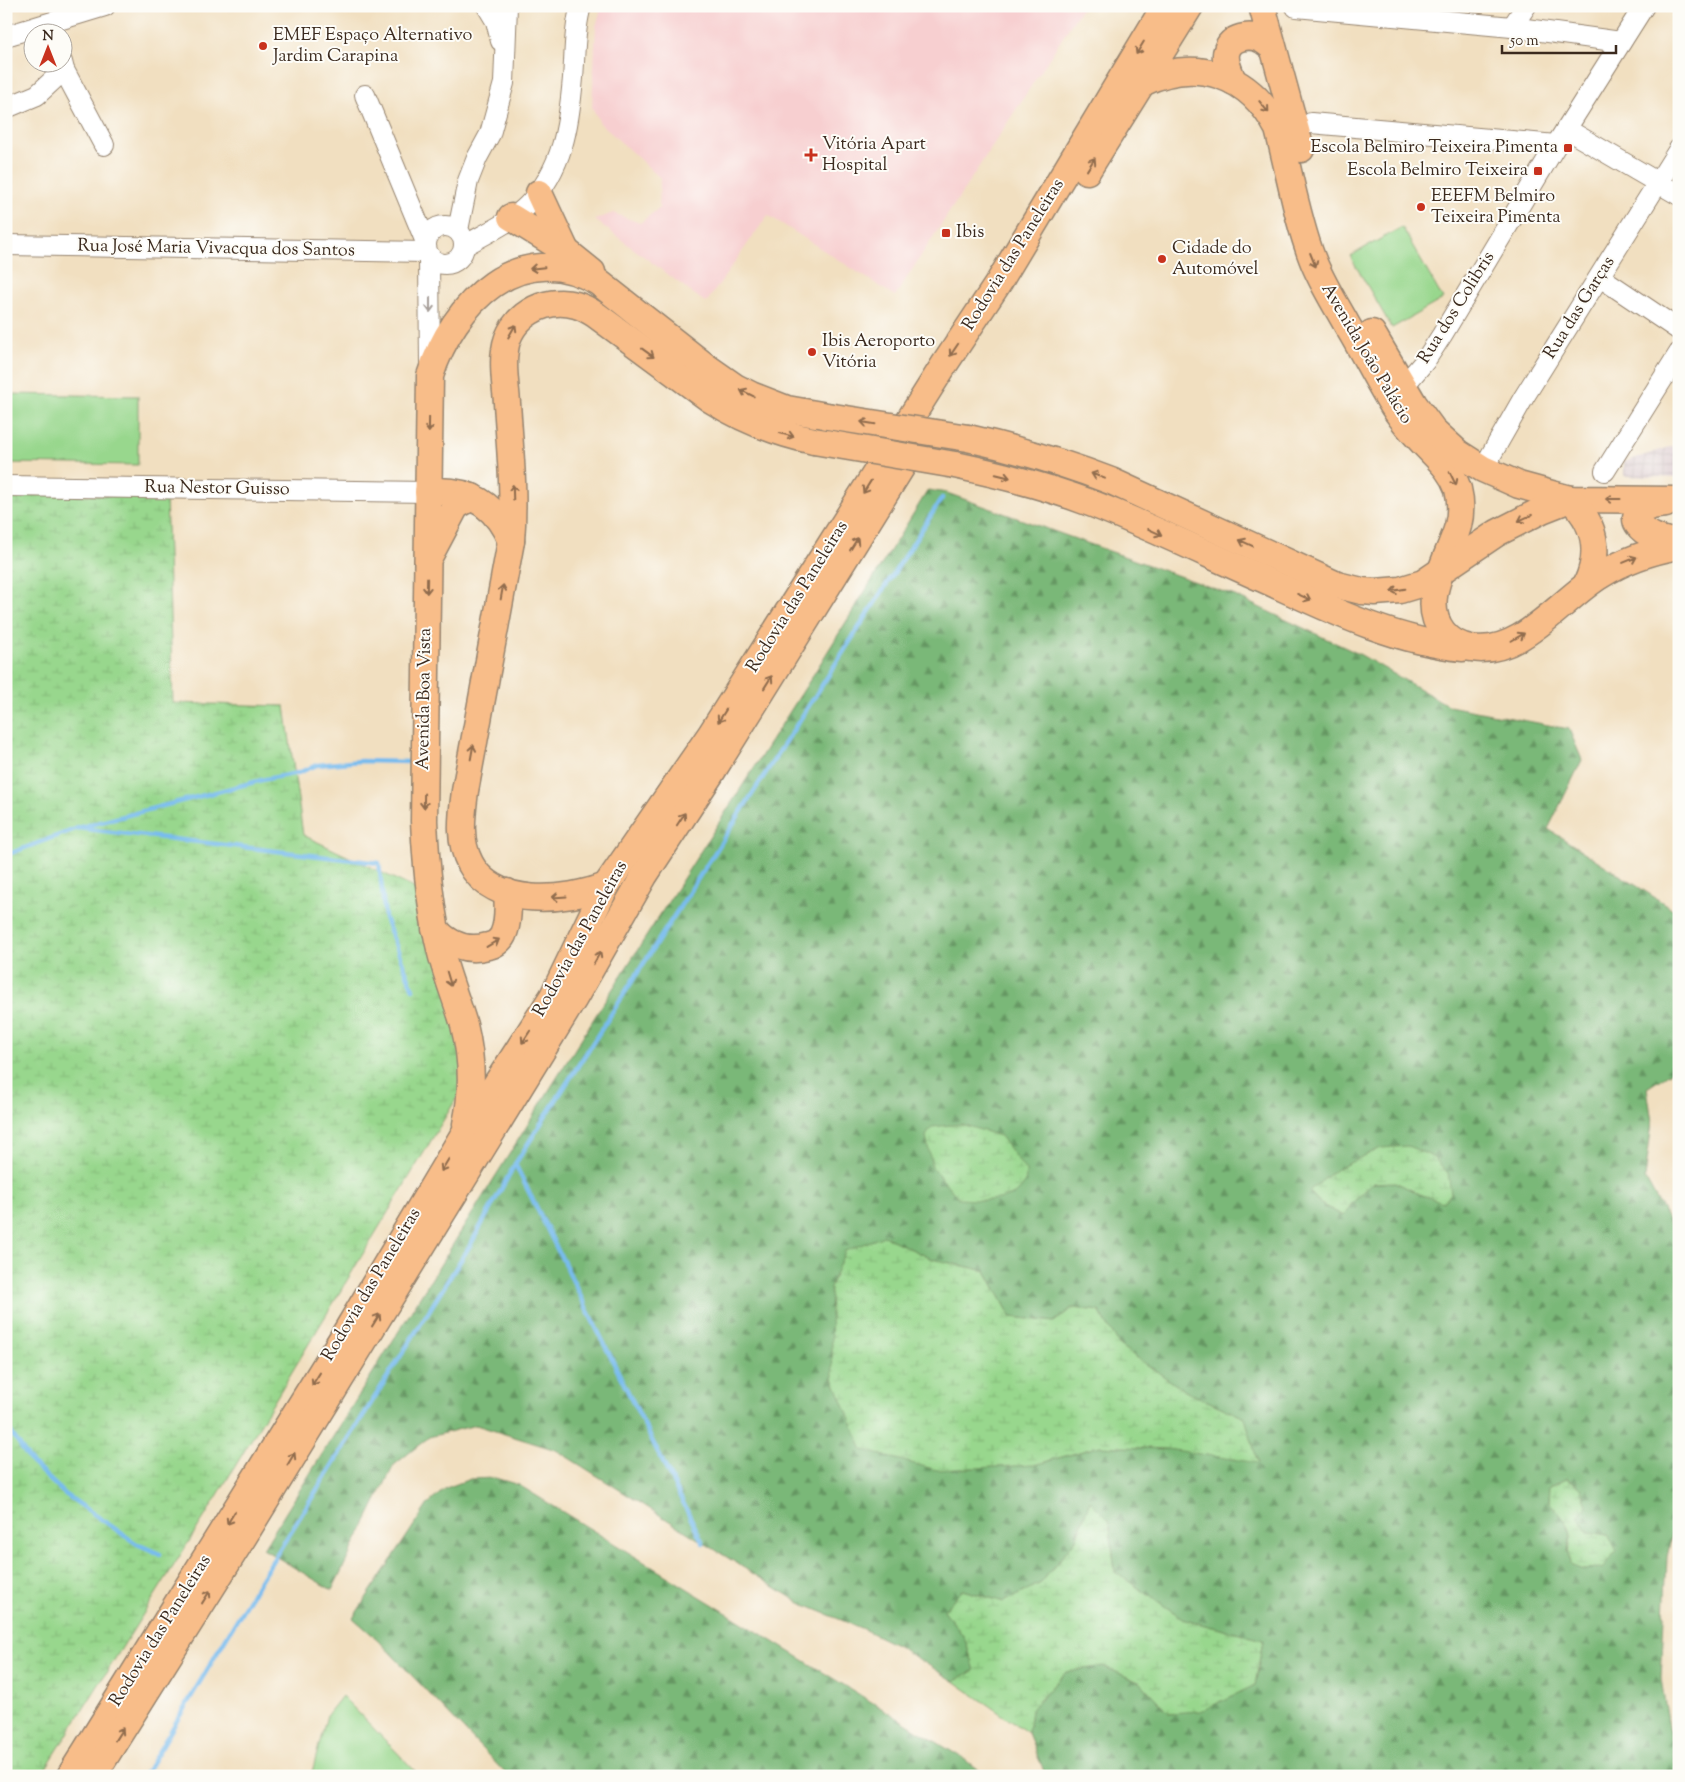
<svg xmlns="http://www.w3.org/2000/svg" width="1685" height="1782" font-family="'Sorts Mill Goudy',serif">
<defs>
<pattern id="industrial-grid" width="8" height="8" patternUnits="userSpaceOnUse" patternTransform="scale(1.25)"><rect width="8" height="8" fill="#d2bdc5"/><path d="M0 4h8M4 0v8" fill="none" stroke="#ac9a9f"/></pattern>
<pattern id="forest-firs" width="22" height="20" patternUnits="userSpaceOnUse" patternTransform="scale(1.25)"><rect width="22" height="20" fill="#7ab878"/><path d="M5 1l3.5 6h-7zM16 11l3.5 6h-7z" fill="#659662"/></pattern>
<pattern id="wetland-marsh" width="20" height="14" patternUnits="userSpaceOnUse" patternTransform="scale(1.25)"><rect width="20" height="14" fill="#98d78d"/><path d="M1 5h8M5 5V1M11 12h8M15 12V8" fill="none" stroke="#84b979"/></pattern>
</defs>
<rect width="100%" height="100%" fill="#fdfcf7"/>
<filter id="ink" filterUnits="userSpaceOnUse"><feTurbulence type="fractalNoise" baseFrequency=".02" numOctaves="2"/><feDisplacementMap in="SourceGraphic" scale="10" xChannelSelector="R" yChannelSelector="G"/><feConvolveMatrix kernelMatrix="1 2 1 2 8 2 1 2 1" color-interpolation-filters="sRGB"/></filter>
<filter id="wash" filterUnits="userSpaceOnUse"><feTurbulence type="fractalNoise" baseFrequency=".0096" numOctaves="4" result="noise"/><feDisplacementMap in="SourceGraphic" scale="20" xChannelSelector="R" yChannelSelector="G"/><feGaussianBlur stdDeviation="1.12" result="paint"/><feColorMatrix in="noise" values="0 0 0 0 0 0 0 0 0 0 0 0 0 0 0 0 0 1.4 0 .05"/><feComposite in="paint" operator="in"/></filter>
<g filter="url(#wash)">
<rect width="100%" height="100%" fill="#f1dfc0"/>
<polygon fill="#f7cfd0" points="602,6 1083,6 895,296 768,215 706,303 595,220 613,213 640,223 659,208 660,178 600,123 592,107 596,26"/>
<polygon fill="url(#industrial-grid)" points="1679,444 1679,478 1624,476 1624,462"/>
<g fill="#98d78d" stroke="#6a8056">
<polygon points="1402,227 1443,299 1392,328 1350,256"/>
<polygon points="6,394 138,396 138,465 6,463"/>
<polygon points="342,1696 420,1776 311,1776 327,1715"/>
</g>
<g fill="url(#forest-firs)" stroke="#5a714b" fill-rule="evenodd">
<path d="M 928,490 L 947,493 L 1235,596 L 1361,655 L 1449,706 L 1569,729 L 1582,760 L 1548,829 L 1679,913 L 1679,1067 L 1647,1088 L 1652,1122 L 1645,1178 L 1676,1234 L 1679,1236 L 1679,1503 L 1667,1557 L 1661,1679 L 1677,1776 L 1046,1776 L 1028,1733 L 1031,1709 L 1066,1672 L 1103,1666 L 1141,1683 L 1169,1713 L 1255,1685 L 1263,1640 L 1185,1620 L 1115,1572 L 1109,1520 L 1090,1502 L 1076,1539 L 1041,1583 L 1004,1602 L 962,1590 L 944,1610 L 964,1637 L 975,1670 L 954,1681 L 898,1646 L 863,1629 L 800,1603 L 556,1450 L 476,1425 L 429,1437 L 394,1465 L 332,1590 L 263,1549 L 596,1015 L 810,680 ZM 1448,1173 L 1422,1195 L 1395,1182 L 1373,1183 L 1352,1203 L 1344,1216 L 1322,1205 L 1309,1191 ZM 884,1236 L 932,1259 L 986,1271 L 1011,1317 L 1054,1322 L 1072,1308 L 1099,1311 L 1120,1346 L 1185,1391 L 1245,1418 L 1167,1449 L 1100,1446 L 1034,1465 ZM 1566,1479 L 1586,1506 L 1577,1517 L 1588,1532 L 1608,1535 L 1568,1553 L 1571,1534 L 1563,1517 L 1549,1502 L 1550,1486 Z"/>
<polygon points="495,1478 519,1485 964,1759 986,1776 508,1776 377,1639 353,1618 428,1504 446,1488 470,1479"/>
</g>
<g fill="url(#wetland-marsh)" stroke="#6a8056">
<polygon points="6,494 166,496 173,703 285,706 303,835 416,889 482,1056 207,1513 41,1776 6,1776"/>
<path d="M 961,1124 L 1000,1136 L 1026,1171 C 1026,1174 1026,1179 1025,1182 C 1015,1205 978,1200 959,1199 L 932,1167 L 926,1136 L 932,1127 Z"/>
<polygon points="1408,1146 1433,1157 1448,1173 1451,1193 1443,1202 1422,1195 1395,1182 1373,1183 1352,1203 1344,1216 1322,1205 1309,1191 1337,1169 1381,1148"/>
<polygon points="884,1236 932,1259 986,1271 1011,1317 1054,1322 1072,1308 1099,1311 1120,1346 1185,1391 1245,1418 1258,1463 1167,1449 1100,1446 1034,1465 937,1470 863,1450 833,1378 830,1287 845,1251"/>
<path d="M 1566,1479 L 1582,1489 L 1587,1506 L 1578,1517 L 1588,1532 L 1608,1535 L 1617,1551 L 1602,1569 L 1583,1570 L 1570,1565 C 1568,1551 1570,1549 1571,1536 C 1571,1524 1557,1511 1549,1502 L 1550,1486 Z"/>
<polygon points="1090,1501 1109,1520 1115,1572 1185,1620 1263,1640 1255,1685 1201,1711 1169,1713 1141,1683 1103,1666 1066,1672 1031,1709 1028,1733 954,1681 975,1670 964,1637 944,1610 962,1590 1004,1602 1041,1583 1076,1539"/>
</g>
<g fill="none" stroke-linecap="round" stroke-linejoin="round">
<g stroke="#78bcee" stroke-width="4.5">
<polyline points="78,828 379,863 385,918 413,989"/>
<polyline points="6,855 78,828 266,779 298,773 317,765 361,761 411,762"/>
<polyline points="515,1164 703,1543"/>
<polyline points="6,1425 31,1462 65,1494 137,1544 160,1554"/>
<polyline points="144,1776 261,1579 472,1242 515,1164 942,498"/>
</g>
</g>
</g>
<g filter="url(#ink)">
<g fill="none" stroke-linecap="round" stroke-linejoin="round">
<g stroke="#96846f" stroke-width="22">
<g id="minor">
<polyline points="487,6 496,21 501,41"/>
<polyline points="1296,7 1512,27 1621,42"/>
<polyline points="1512,27 1526,6"/>
<polyline points="6,36 105,6"/>
<polyline points="62,62 64,70 104,145"/>
<polyline points="365,95 425,240"/>
<polyline points="6,108 37,95 64,70"/>
<polyline points="1311,123 1556,145"/>
<polyline points="1566,129 1679,195"/>
<circle cx="445" cy="245" r="19"/>
<polyline points="458,230 468,181 477,158 490,134 504,83 507,6"/>
<polyline points="6,245 426,252"/>
<path d="M 464,246 C 485,234 511,222 528,205 C 563,169 569,125 573,78 C 575,54 574,29 581,6"/>
<polyline points="429,257 430,367"/>
<polyline points="1600,277 1679,330"/>
<polyline points="1395,396 1425,361 1442,335 1556,145 1644,6"/>
<polyline points="1483,469 1524,397 1679,149"/>
<polyline points="1605,471 1679,353"/>
<polyline points="6,486 428,492"/>
</g>
</g>
<g stroke="#96846f" stroke-width="29">
<g id="major">
<polyline points="1262,6 1301,149"/>
<path d="M 1233,81 C 1230,72 1223,60 1227,50 C 1231,37 1249,34 1260,39 C 1265,41 1269,45 1273,48"/>
<path d="M 1142,83 C 1197,56 1250,75 1278,129 C 1289,171 1297,219 1312,258 C 1321,282 1335,303 1347,325 C 1362,350 1375,376 1390,401 C 1399,417 1411,430 1423,443 C 1437,458 1451,469 1458,489 C 1461,501 1461,514 1458,526 C 1449,559 1418,601 1443,632 C 1450,641 1459,646 1471,648 C 1521,657 1562,598 1601,575 C 1625,560 1651,551 1679,546"/>
<polyline points="1087,171 1190,6"/>
<polyline points="539,193 566,251"/>
<polyline points="511,217 566,251 592,272"/>
<polyline points="1372,333 1414,404 1433,430 1458,453 1483,469 1519,485 1570,499 1679,500"/>
<path d="M 968,438 C 1017,449 1064,463 1111,481 L 1337,585 L 1362,591 L 1375,592 L 1400,590 L 1423,583 L 1497,533 L 1542,510 L 1570,499 C 1595,522 1601,552 1587,583"/>
<path d="M 955,465 C 1002,475 1049,487 1093,504 C 1151,527 1207,554 1263,579 C 1327,608 1392,641 1463,648"/>
<path d="M 428,492 C 468,487 496,504 511,541"/>
<path d="M 1666,504 C 1610,509 1643,541 1679,542"/>
<polyline points="430,555 456,506 472,497"/>
<path d="M 606,886 C 566,901 494,909 470,863 C 458,840 462,815 465,791 L 511,541 C 515,494 510,450 507,403 C 506,386 502,367 505,350 C 509,317 544,296 576,305 C 583,307 590,311 596,315 L 710,399 C 743,420 776,433 814,441"/>
<path d="M 435,929 C 449,945 467,952 488,946 C 494,945 500,941 503,935 C 509,922 508,905 507,892"/>
<path d="M 466,1124 C 473,1092 472,1057 464,1025 C 457,1001 447,977 441,953 C 430,909 426,865 424,821 L 430,376 C 453,303 519,236 598,282 L 705,366 L 735,387 L 751,395 L 787,409 L 827,416"/>
<polyline points="70,1776 343,1337 464,1134 553,996 606,886 711,734 944,365 999,282 1165,6"/>
<polyline points="93,1776 244,1536 573,1000 644,876 710,775 919,439"/>
</g>
</g>
<use href="#minor" stroke="#fff" stroke-width="20"/>
<use href="#major" stroke="#f8bd89" stroke-width="26"/>
<g stroke="#96846f" stroke-width="29" stroke-linecap="butt">
<g id="major-bridge">
<polyline points="827,416 968,438"/>
<polyline points="814,441 955,465"/>
</g>
</g>
<use href="#major-bridge" stroke="#f8bd89" stroke-width="26"/>
</g>
<defs><path id="oneway-shaft" d="M-6 0H5M1.5-3L5.5 0L1.5 3" fill="none" stroke-width="1.6" stroke-linecap="round" stroke-linejoin="round" transform="scale(1.25)"/></defs>
<g stroke="#906c4e">
<use href="#oneway-shaft" transform="translate(1140 48) rotate(121)"/>
<use href="#oneway-shaft" transform="translate(1264 107) rotate(51)"/>
<use href="#oneway-shaft" transform="translate(1091 164) rotate(-58)"/>
<use href="#oneway-shaft" transform="translate(1313 260) rotate(68)"/>
<use href="#oneway-shaft" transform="translate(537 268) rotate(174)"/>
<use href="#oneway-shaft" transform="translate(512 331) rotate(-60)"/>
<use href="#oneway-shaft" transform="translate(954 350) rotate(124)"/>
<use href="#oneway-shaft" transform="translate(648 353) rotate(36)"/>
<use href="#oneway-shaft" transform="translate(747 393) rotate(-154)"/>
<use href="#oneway-shaft" transform="translate(868 423) rotate(-171)"/>
<use href="#oneway-shaft" transform="translate(429 425) rotate(91)"/>
<use href="#oneway-shaft" transform="translate(787 435) rotate(16)"/>
<use href="#oneway-shaft" transform="translate(1003 476) rotate(14)"/>
<use href="#oneway-shaft" transform="translate(1098 476) rotate(-159)"/>
<use href="#oneway-shaft" transform="translate(1453 479) rotate(64)"/>
<use href="#oneway-shaft" transform="translate(867 487) rotate(122)"/>
<use href="#oneway-shaft" transform="translate(513 492) rotate(-92)"/>
<use href="#oneway-shaft" transform="translate(1613 499) rotate(-180)"/>
<use href="#oneway-shaft" transform="translate(1525 518) rotate(155)"/>
<use href="#oneway-shaft" transform="translate(1155 532) rotate(24)"/>
<use href="#oneway-shaft" transform="translate(1246 543) rotate(-155)"/>
<use href="#oneway-shaft" transform="translate(854 544) rotate(-58)"/>
<use href="#oneway-shaft" transform="translate(1630 560) rotate(-23)"/>
<use href="#oneway-shaft" transform="translate(427 586) rotate(91)"/>
<use href="#oneway-shaft" transform="translate(1398 590) rotate(170)"/>
<use href="#oneway-shaft" transform="translate(502 592) rotate(-80)"/>
<use href="#oneway-shaft" transform="translate(1304 597) rotate(24)"/>
<use href="#oneway-shaft" transform="translate(1518 637) rotate(-30)"/>
<use href="#oneway-shaft" transform="translate(768 682) rotate(-58)"/>
<use href="#oneway-shaft" transform="translate(722 716) rotate(122)"/>
<use href="#oneway-shaft" transform="translate(472 752) rotate(-80)"/>
<use href="#oneway-shaft" transform="translate(424 801) rotate(91)"/>
<use href="#oneway-shaft" transform="translate(681 819) rotate(-57)"/>
<use href="#oneway-shaft" transform="translate(559 897) rotate(176)"/>
<use href="#oneway-shaft" transform="translate(493 943) rotate(-31)"/>
<use href="#oneway-shaft" transform="translate(597 958) rotate(-61)"/>
<use href="#oneway-shaft" transform="translate(449 979) rotate(73)"/>
<use href="#oneway-shaft" transform="translate(526 1037) rotate(123)"/>
<use href="#oneway-shaft" transform="translate(445 1165) rotate(121)"/>
<use href="#oneway-shaft" transform="translate(376 1320) rotate(-58)"/>
<use href="#oneway-shaft" transform="translate(316 1379) rotate(122)"/>
<use href="#oneway-shaft" transform="translate(291 1459) rotate(-59)"/>
<use href="#oneway-shaft" transform="translate(231 1518) rotate(121)"/>
<use href="#oneway-shaft" transform="translate(206 1597) rotate(-58)"/>
<use href="#oneway-shaft" transform="translate(119 1734) rotate(-58)"/>
</g>
<use stroke="#a79f9a" href="#oneway-shaft" transform="translate(430 305) rotate(90)"/>
</g>
<g fill="#c8321e" stroke="#fdfcf7" stroke-width="2">
<circle cx="263" cy="46" r="5"/>
<rect x="1563" y="143" width="10" height="10" rx="2.5"/>
<path d="M808.5 147.5h5v5h5v5h-5v5h-5v-5h-5v-5h5z"/>
<rect x="1533" y="166" width="10" height="10" rx="2.5"/>
<circle cx="1421" cy="207" r="5"/>
<rect x="941" y="228" width="10" height="10" rx="2.5"/>
<circle cx="1162" cy="259" r="5"/>
<circle cx="812" cy="352" r="5"/>
</g>
<g text-anchor="middle" dominant-baseline="central" stroke-width="4" stroke-linejoin="round" paint-order="stroke">
<g font-size="18" fill="#3b2a1e" stroke="#fdfcf7" text-anchor="start">
<text x="273" y="36">EMEF Espaço Alternativo<tspan x="273" dy="21">Jardim Carapina</tspan></text>
<text x="822" y="145">Vitória Apart<tspan x="822" dy="21">Hospital</tspan></text>
<text x="1558" y="148" text-anchor="end">Escola Belmiro Teixeira Pimenta</text>
<text x="1528" y="171" text-anchor="end">Escola Belmiro Teixeira</text>
<text x="1431" y="197">EEEFM Belmiro<tspan x="1431" dy="21">Teixeira Pimenta</tspan></text>
<text x="956" y="233">Ibis</text>
<text x="1172" y="249">Cidade do<tspan x="1172" dy="21">Automóvel</tspan></text>
<text x="822" y="342">Ibis Aeroporto<tspan x="822" dy="21">Vitória</tspan></text>
</g>
<g font-size="18" fill="#3b2a1e" stroke="#fdfcf7">
<text transform="translate(216 249) rotate(1)">Rua José Maria Vivacqua dos Santos</text>
<text transform="translate(1014 255) rotate(-58)">Rodovia das Paneleiras</text>
<text transform="translate(1457 308) rotate(-58)">Rua dos Colibris</text>
<text transform="translate(1580 308) rotate(-58)">Rua das Garças</text>
<text transform="translate(1366 354) rotate(59)">Avenida João Palácio</text>
<text transform="translate(217 489) rotate(1)">Rua Nestor Guisso</text>
<text transform="translate(798 597) rotate(-58)">Rodovia das Paneleiras</text>
<text transform="translate(425 699) rotate(-89)">Avenida Boa Vista</text>
<text transform="translate(581 939) rotate(-61)">Rodovia das Paneleiras</text>
<text transform="translate(372 1285) rotate(-59)">Rodovia das Paneleiras</text>
<text transform="translate(161 1631) rotate(-58)">Rodovia das Paneleiras</text>
</g>
</g>
<rect width="1685" height="1782" fill="none" stroke="#fdfcf7" stroke-width="25"/>
<g transform="translate(48 48)"><circle r="24" fill="#fdfcf7" stroke="#afa8a0"/>
<path d="M0-4L9 19L0 12L-9 19Z" fill="#c8321e"/>
<text y="-8" font-size="14" font-weight="bold" text-anchor="middle" fill="#3b2a1e">N</text>
</g>
<path d="M1502 45v8h114v-8" fill="none" stroke="#3b2a1e" stroke-width="2.5"/>
<text x="1510" y="45" font-size="15" fill="#3b2a1e" stroke="#fdfcf7" stroke-width="4" paint-order="stroke">50 m</text>
</svg>
